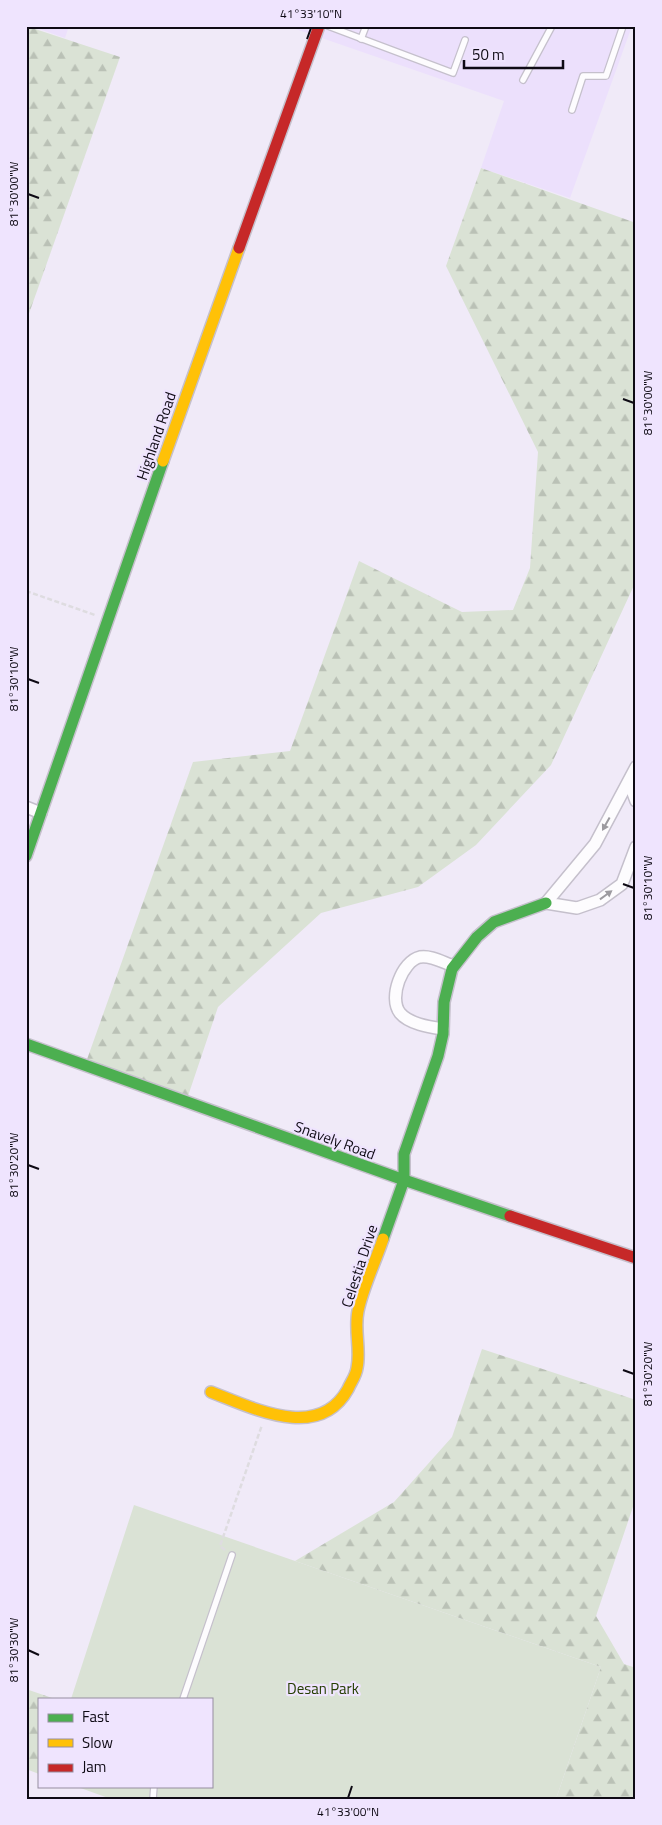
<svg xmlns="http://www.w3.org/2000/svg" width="662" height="1825" font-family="'Titillium Web',sans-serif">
<defs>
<pattern id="forest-firs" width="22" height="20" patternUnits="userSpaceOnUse" patternTransform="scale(1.25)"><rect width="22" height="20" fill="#dae2d5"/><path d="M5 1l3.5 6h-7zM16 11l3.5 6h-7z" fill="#bac1b6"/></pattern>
</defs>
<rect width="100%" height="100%" fill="#f0eaf8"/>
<g fill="#ece0fc">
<polygon points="31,26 69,26 65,38"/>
<polygon points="287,26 632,26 570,198 481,168 504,101"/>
</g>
<polygon fill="#dae2d5" points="134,1505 601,1667 556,1799 111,1799 75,1786 211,1786 211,1699 71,1699"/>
<g fill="url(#forest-firs)">
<polygon points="26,26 120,57 26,322"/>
<polygon points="481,168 636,223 636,581 551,765 476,845 418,887 321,913 218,1007 186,1102 85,1065 193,762 290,751 359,561 462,612 513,610 530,568 538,452 446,266"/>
<polygon points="482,1349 636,1400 636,1498 596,1616 624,1664 636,1668 636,1799 556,1799 601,1667 295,1561 394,1502 452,1437"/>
<polygon points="26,1689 55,1699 39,1699 39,1774 26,1769"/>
</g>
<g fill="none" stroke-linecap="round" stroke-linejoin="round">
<g stroke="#c5c0cc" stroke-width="8">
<g id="lane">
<polyline points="328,26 453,73 465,40"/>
<polyline points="361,39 366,26"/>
<polyline points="523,80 552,26"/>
<polyline points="572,110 583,76 606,76 623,26"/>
<polyline points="183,1699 232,1555"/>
<polyline points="153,1799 154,1786"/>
</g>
</g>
<g stroke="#c5c0cc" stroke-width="14">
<g id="street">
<polyline points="636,767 595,844 546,903 577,908 600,900 622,884 636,847"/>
<polyline points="629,782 636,801"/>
<polyline points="26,807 41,813"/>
<path d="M 443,1029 C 430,1027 409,1024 400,1013 C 388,998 402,961 420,957 C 431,955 444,963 454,966"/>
</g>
</g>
<g stroke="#c5c0cc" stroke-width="14">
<g id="fast">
<polyline points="26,856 163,461"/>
<polyline points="26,1044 404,1180 510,1216"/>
<polyline points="383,1239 404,1180 404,1154 438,1056 443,1034 444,1002 452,969 477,937 494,922 546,903"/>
</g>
</g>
<g stroke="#c5c0cc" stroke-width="14">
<g id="slow">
<polyline points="163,461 239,248"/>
<path d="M 211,1392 C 253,1408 319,1442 348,1389 C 351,1382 356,1376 357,1368 C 361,1350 354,1330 358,1311 C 363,1287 375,1263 383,1239"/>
</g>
</g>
<g stroke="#c5c0cc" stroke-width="14">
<g id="jam">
<polyline points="239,248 319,26"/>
<polyline points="510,1216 636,1258"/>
</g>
</g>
<g stroke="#dedce0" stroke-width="2.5" stroke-dasharray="5 2.5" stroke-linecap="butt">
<polyline points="26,591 95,615"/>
<polyline points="225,1550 220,1546 262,1425"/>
</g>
<use href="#lane" stroke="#fdfcfe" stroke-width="5.5"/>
<use href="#street" stroke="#fdfcfe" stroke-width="11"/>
<use href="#fast" stroke="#4caf50" stroke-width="11"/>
<use href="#slow" stroke="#ffc107" stroke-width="11"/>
<use href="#jam" stroke="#c62828" stroke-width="11"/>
</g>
<defs><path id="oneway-solid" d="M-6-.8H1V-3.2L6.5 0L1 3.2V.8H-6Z" transform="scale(1.25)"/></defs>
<g fill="#9d9ba0">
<use href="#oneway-solid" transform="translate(606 824) rotate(119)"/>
<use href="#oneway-solid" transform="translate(606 895) rotate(-36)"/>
</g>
<path fill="none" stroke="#0e0a14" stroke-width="2" d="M 307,39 L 311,28M 28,194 L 39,198M 623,399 L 634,403M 28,679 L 39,683M 623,884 L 634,888M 28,1165 L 39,1169M 623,1370 L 634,1374M 28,1650 L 39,1655M 348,1798 L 352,1786"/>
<g text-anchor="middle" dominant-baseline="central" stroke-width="4.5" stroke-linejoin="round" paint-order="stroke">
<g font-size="15" fill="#0e0a14" stroke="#efe4fe">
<text transform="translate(156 436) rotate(-71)">Highland Road</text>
<text transform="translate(335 1140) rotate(20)">Snavely Road</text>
<text transform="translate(359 1266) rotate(-72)">Celestia Drive</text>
</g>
<g font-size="15" fill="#253e02" stroke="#efe4fe">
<text x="323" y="1688">Desan Park</text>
</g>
</g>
<rect width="662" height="1825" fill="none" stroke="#efe4fe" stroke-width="55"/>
<rect x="38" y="1698" width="175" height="90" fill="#efe4fe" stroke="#958da0"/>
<rect x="48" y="1714" width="25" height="8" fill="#4caf50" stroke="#958da0"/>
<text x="82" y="1722" font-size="15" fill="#0e0a14">Fast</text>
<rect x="48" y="1739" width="25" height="8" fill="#ffc107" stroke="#958da0"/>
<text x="82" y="1748" font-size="15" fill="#0e0a14">Slow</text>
<rect x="48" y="1764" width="25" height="8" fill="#c62828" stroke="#958da0"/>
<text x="82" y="1772" font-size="15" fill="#0e0a14">Jam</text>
<path d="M464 60v8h99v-8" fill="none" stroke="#0e0a14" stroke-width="2.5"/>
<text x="472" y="60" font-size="15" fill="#0e0a14" stroke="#efe4fe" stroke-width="4" paint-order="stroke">50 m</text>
<rect x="28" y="28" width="606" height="1770" fill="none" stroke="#0e0a14" stroke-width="2"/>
<g font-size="12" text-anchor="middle" fill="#0e0a14">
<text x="311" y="18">41°33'10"N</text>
<text transform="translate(14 194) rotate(-90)" y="4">81°30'00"W</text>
<text transform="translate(648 403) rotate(-90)" y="4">81°30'00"W</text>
<text transform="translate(14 679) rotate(-90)" y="4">81°30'10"W</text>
<text transform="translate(648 888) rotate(-90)" y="4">81°30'10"W</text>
<text transform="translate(14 1165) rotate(-90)" y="4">81°30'20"W</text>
<text transform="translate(648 1374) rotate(-90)" y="4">81°30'20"W</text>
<text transform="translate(14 1650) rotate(-90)" y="4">81°30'30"W</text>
<text x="348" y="1816">41°33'00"N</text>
</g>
</svg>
